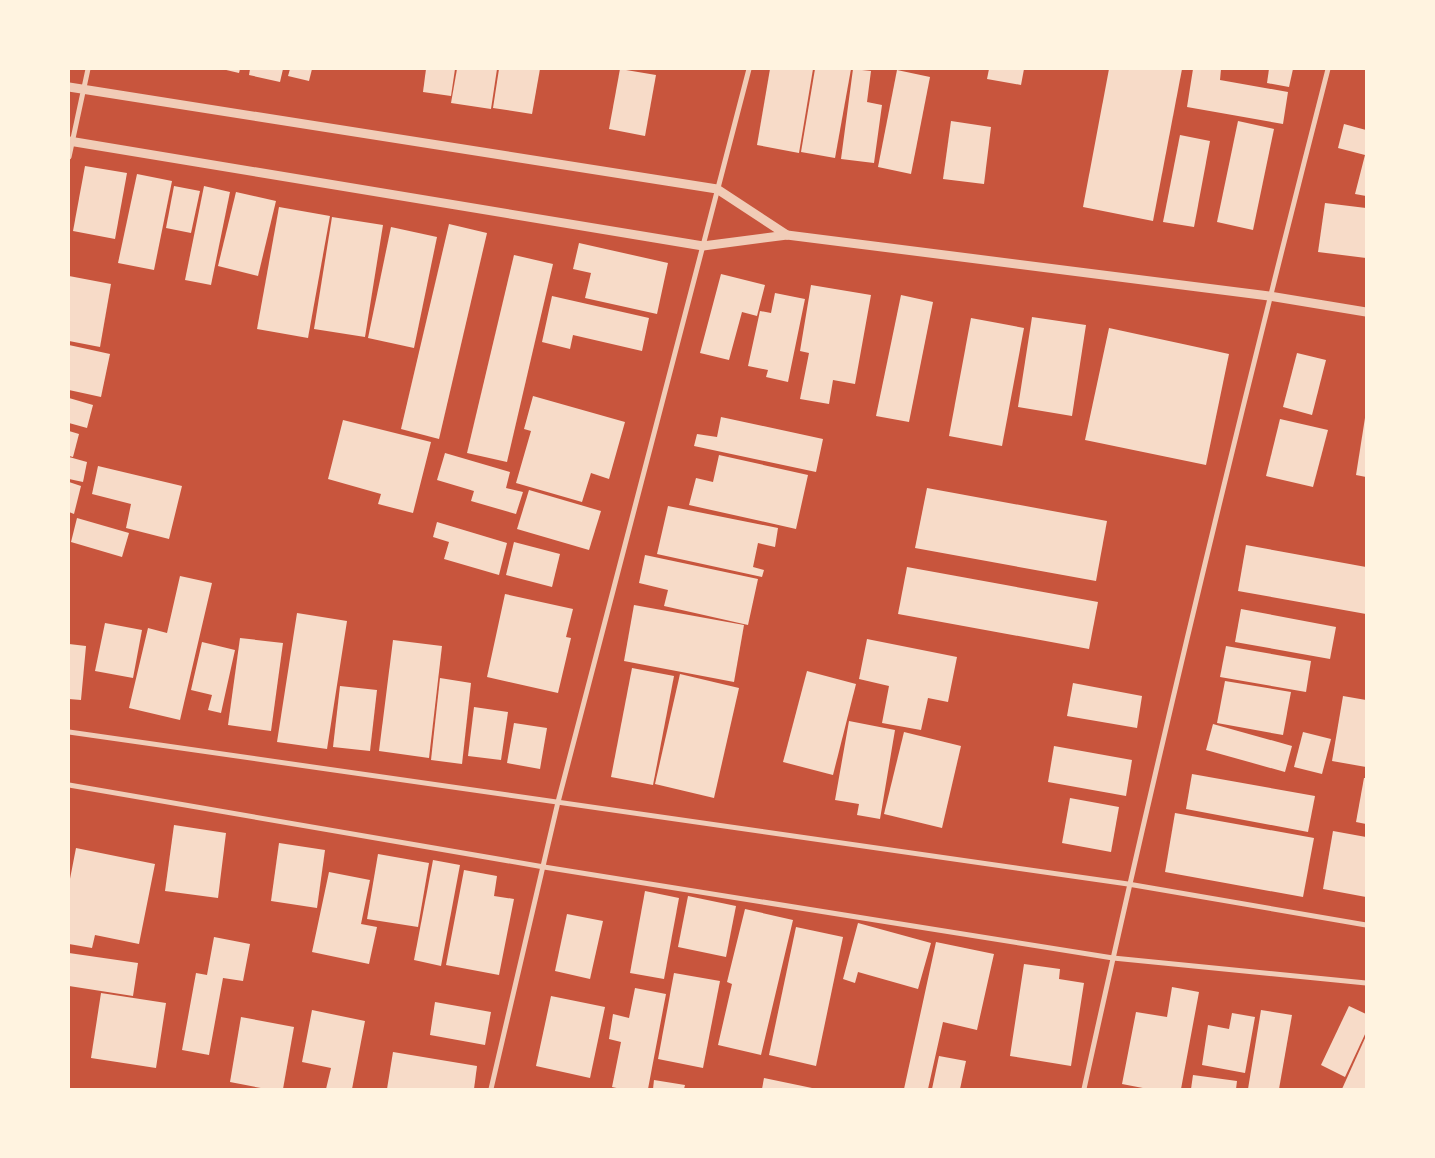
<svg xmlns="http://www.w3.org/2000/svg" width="1435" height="1158" font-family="'Times New Roman',serif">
<rect width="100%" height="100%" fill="#c8553d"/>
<g fill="#f7dbc8">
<polygon points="222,69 240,69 239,73"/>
<polygon points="250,69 283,69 280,82 249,75"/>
<polygon points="290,69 312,69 309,81 288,76"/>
<polygon points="426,69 455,69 451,96 423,92"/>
<polygon points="457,69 497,69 491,109 451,103"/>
<polygon points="499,69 540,69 532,114 493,108"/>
<polygon points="620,69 656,75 645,136 609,129"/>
<polygon points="770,69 813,69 799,153 757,145"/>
<polygon points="815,69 851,69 835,158 801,152"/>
<polygon points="853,69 871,71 867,102 882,105 874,163 841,159"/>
<polygon points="989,69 1024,69 1021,85 987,79"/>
<polygon points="1109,69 1182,69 1153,221 1083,207"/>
<polygon points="1193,69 1221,69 1220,80 1288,92 1283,124 1187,107"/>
<polygon points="1269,69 1293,69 1289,87 1267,83"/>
<polygon points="897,70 930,77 911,174 878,167"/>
<polygon points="951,121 991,127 984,184 943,179"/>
<polygon points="1238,121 1274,129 1253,230 1217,222"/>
<polygon points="1344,124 1366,130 1366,196 1355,194 1365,155 1338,148"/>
<polygon points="1180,135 1210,141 1194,227 1163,222"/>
<polygon points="85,166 127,173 115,239 73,231"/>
<polygon points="137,174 172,181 154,270 118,263"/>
<polygon points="174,186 200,191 191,233 166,228"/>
<polygon points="204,186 230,192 211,285 185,280"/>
<polygon points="236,192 276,201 258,276 218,266"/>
<polygon points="1325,203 1366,208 1366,258 1318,252"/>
<polygon points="279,207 330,216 308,338 257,329"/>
<polygon points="332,217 383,225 365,337 314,329"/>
<polygon points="449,224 487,233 439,439 401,429"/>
<polygon points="391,227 437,237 414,348 368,338"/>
<polygon points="579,243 668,263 657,314 585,298 591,273 573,269"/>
<polygon points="514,255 553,264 507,462 467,453"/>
<polygon points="721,274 765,285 757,316 742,312 729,360 700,353"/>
<polygon points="69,276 111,284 100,347 69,341"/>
<polygon points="811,285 871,295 855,384 833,380 829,404 800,399 809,353 800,351"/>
<polygon points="775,293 805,299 788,382 766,377 768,370 748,366 760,311 771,313"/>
<polygon points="901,295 933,302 909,422 876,416"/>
<polygon points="552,296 649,318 642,351 573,335 570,349 542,342"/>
<polygon points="1032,317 1086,325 1072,416 1018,407"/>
<polygon points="971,318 1024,328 1002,446 949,436"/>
<polygon points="1109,328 1229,354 1206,465 1085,440"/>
<polygon points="69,345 110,354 101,397 69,390"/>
<polygon points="1297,353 1326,360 1312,415 1283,407"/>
<polygon points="533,396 625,422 609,479 591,473 582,502 516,483 531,431 524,429"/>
<polygon points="69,398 93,405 87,428 69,423"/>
<polygon points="721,417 823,439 816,472 694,446 697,434 717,437"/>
<polygon points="1365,418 1366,418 1366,477 1356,475"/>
<polygon points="1280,419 1328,430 1313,487 1266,476"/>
<polygon points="343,420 431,442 413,513 378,504 381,494 328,479"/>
<polygon points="69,431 79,434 73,457 69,456"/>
<polygon points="445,453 510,472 506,488 523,492 516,514 471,501 474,491 437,480"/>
<polygon points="719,455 808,475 796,529 689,505 696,478 713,482"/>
<polygon points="69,457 87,462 83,482 69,479"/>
<polygon points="98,466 182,486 169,539 126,528 131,504 92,494"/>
<polygon points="69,482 81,486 74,514 69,512"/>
<polygon points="927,488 1107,521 1096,581 915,548"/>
<polygon points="529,490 601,511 589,550 517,529"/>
<polygon points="668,506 778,528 775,547 758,543 753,567 764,570 762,577 657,554"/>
<polygon points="77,518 129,533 122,557 71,542"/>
<polygon points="437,522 507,543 499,575 444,559 449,542 433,537"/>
<polygon points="514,542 560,554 552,587 506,575"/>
<polygon points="1246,545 1366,567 1366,614 1238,591"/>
<polygon points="645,555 758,579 748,625 664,606 668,590 639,583"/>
<polygon points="907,567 1098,602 1089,649 898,614"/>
<polygon points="180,576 212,583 180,720 129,708 148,628 167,633"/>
<polygon points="505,594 573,609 566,637 571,638 558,693 487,677"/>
<polygon points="634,605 744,625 734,682 624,661"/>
<polygon points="1241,609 1336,627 1330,659 1235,642"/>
<polygon points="297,613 347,621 327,749 277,742"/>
<polygon points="105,623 142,630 133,678 95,671"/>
<polygon points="240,638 283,643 271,731 228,725"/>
<polygon points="867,639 957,657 948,702 928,698 921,730 882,723 889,686 859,679"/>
<polygon points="393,640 442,646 429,758 379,751"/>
<polygon points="202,642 235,650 221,713 208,710 212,695 191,690"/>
<polygon points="69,644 86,646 81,700 69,699"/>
<polygon points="1226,646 1311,661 1306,692 1220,677"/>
<polygon points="632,668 674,676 653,785 611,777"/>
<polygon points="807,671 856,684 833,775 783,762"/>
<polygon points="680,674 739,688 714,798 655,784"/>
<polygon points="440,678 471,683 462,764 431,760"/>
<polygon points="1225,681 1291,692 1283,735 1217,723"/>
<polygon points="1073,683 1142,696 1137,728 1067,716"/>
<polygon points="340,686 377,690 370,751 333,747"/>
<polygon points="1343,696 1366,700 1366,767 1332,761"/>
<polygon points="474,707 508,712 501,760 468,756"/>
<polygon points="849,721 895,730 880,819 857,815 859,804 835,800"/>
<polygon points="514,723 547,728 540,769 507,763"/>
<polygon points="1213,724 1292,746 1285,772 1206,750"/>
<polygon points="904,732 961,746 942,828 884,814"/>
<polygon points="1303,732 1331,739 1322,774 1294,767"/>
<polygon points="1054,746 1132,760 1126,796 1048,782"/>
<polygon points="1192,774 1315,796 1308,832 1186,809"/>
<polygon points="1364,778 1366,778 1366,824 1356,822"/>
<polygon points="1070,798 1119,807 1111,852 1062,843"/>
<polygon points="1175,813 1314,838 1303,897 1165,872"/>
<polygon points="174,825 226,833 218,898 165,891"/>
<polygon points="1333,831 1366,837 1366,897 1323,889"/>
<polygon points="279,843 325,850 317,908 271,901"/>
<polygon points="76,848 155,864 139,944 95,935 92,948 69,944 69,884"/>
<polygon points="378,854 429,863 418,927 367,919"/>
<polygon points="433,860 460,865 441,966 414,960"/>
<polygon points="464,870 497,876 494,896 514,899 499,975 446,965"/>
<polygon points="329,872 370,880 361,924 377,927 369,964 312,952"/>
<polygon points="645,891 679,898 664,979 630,973"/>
<polygon points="688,896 736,906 726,957 678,947"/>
<polygon points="745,909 793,920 761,1055 718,1045 732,984 727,982"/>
<polygon points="567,914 603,921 590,979 555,971"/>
<polygon points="858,923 931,943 918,989 858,972 855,983 843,979"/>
<polygon points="796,927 843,937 816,1066 769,1055"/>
<polygon points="214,937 250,944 243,981 223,978 209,1055 182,1050 196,973 207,975"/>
<polygon points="936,942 994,954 977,1030 943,1022 928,1089 904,1089"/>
<polygon points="69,953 138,963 133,996 69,986"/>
<polygon points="1024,964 1060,969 1059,979 1084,983 1071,1066 1010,1056"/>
<polygon points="674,973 720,981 703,1068 658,1059"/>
<polygon points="1172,987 1199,992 1181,1089 1148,1089 1122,1084 1136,1012 1167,1017"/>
<polygon points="635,988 666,994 648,1089 621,1089 612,1087 621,1042 609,1039 613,1014 629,1018"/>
<polygon points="101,993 166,1003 156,1068 91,1058"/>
<polygon points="551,996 605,1007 590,1078 536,1066"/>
<polygon points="435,1002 491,1012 485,1045 430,1035"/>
<polygon points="1349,1006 1366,1014 1366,1032 1345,1077 1321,1065"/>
<polygon points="312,1010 365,1021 352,1089 326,1089 331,1068 302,1062"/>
<polygon points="1261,1010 1292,1015 1279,1089 1248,1089"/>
<polygon points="1232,1013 1255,1017 1245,1073 1202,1065 1208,1025 1229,1029"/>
<polygon points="241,1017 294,1027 283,1089 266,1089 230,1082"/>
<polygon points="1366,1036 1366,1089 1342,1089"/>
<polygon points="393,1052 477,1066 474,1089 387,1089"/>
<polygon points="939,1056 966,1061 960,1089 932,1089"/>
<polygon points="1193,1075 1237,1081 1236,1089 1191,1089"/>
<polygon points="764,1078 812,1088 812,1089 762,1089"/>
<polygon points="654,1080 685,1085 684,1089 653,1089"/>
</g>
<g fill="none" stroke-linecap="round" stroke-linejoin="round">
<g stroke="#f1ccb7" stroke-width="5">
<polyline points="69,157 88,69"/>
<polyline points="69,732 1128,884 1366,925"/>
<polyline points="69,785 544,867 1113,958 1366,983"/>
<polyline points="491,1089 558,802 749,69"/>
<path d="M 1084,1089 C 1159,748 1241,408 1328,69"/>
</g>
<g stroke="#f1ccb7" stroke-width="9">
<polyline points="69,87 717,189 787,235"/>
<polyline points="69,141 703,246 787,235 1269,296 1366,312"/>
</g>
</g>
<rect width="1435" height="1158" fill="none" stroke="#fff3e0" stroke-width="140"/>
</svg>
